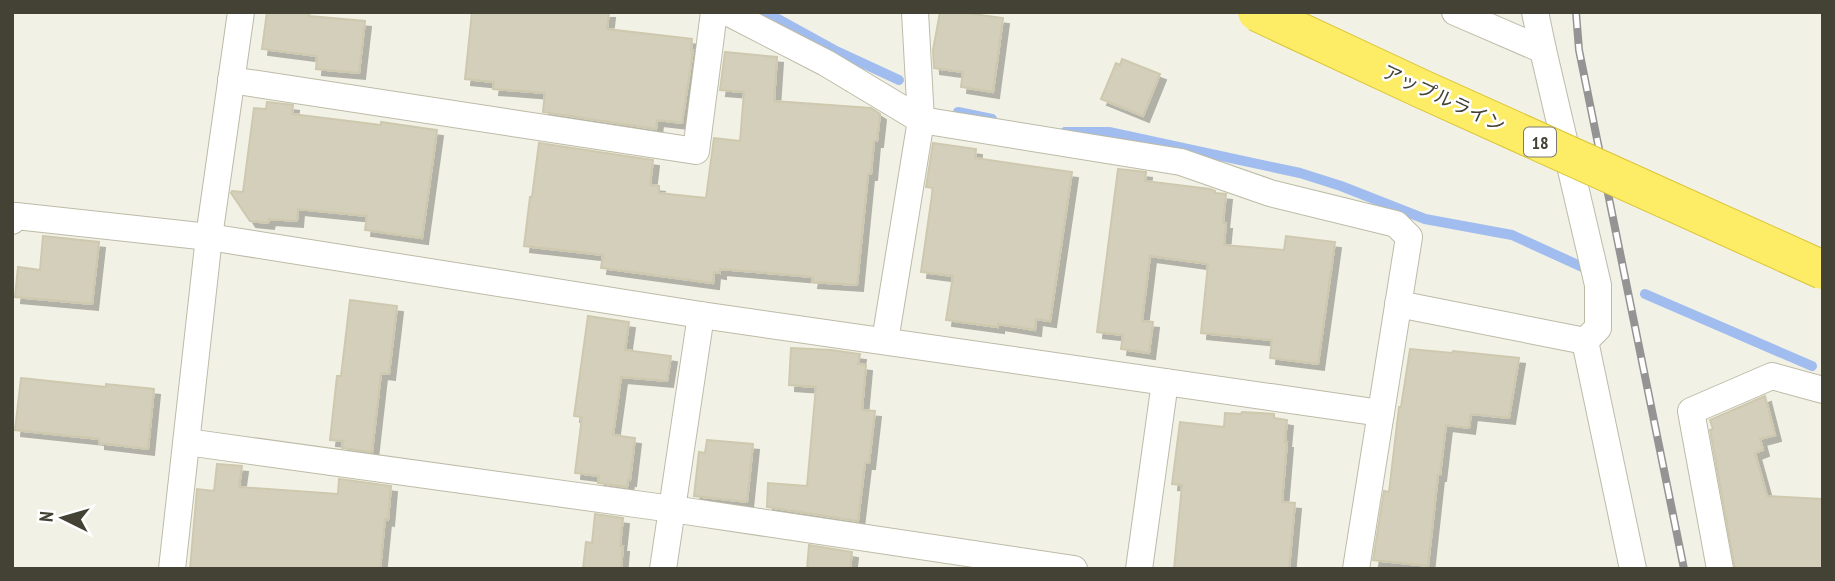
<svg xmlns="http://www.w3.org/2000/svg" width="1835" height="581" font-family="'PT Sans Narrow','Noto Sans JP',sans-serif">
<defs>
<filter id="shadow"><feDropShadow dx="6" dy="6" stdDeviation="0" flood-color="#0004"/></filter>
</defs>
<rect width="100%" height="100%" fill="#f2f1e5"/>
<g fill="none" stroke-linecap="round" stroke-linejoin="round">
<g stroke="#a1bdef" stroke-width="10">
<polyline points="765,12 834,50 899,80"/>
<polyline points="958,112 992,119"/>
<polyline points="1065,132 1109,132 1300,173 1341,186 1425,219 1512,235 1591,271"/>
<polyline points="1645,294 1812,366"/>
</g>
</g>
<g fill="#d3cfba" stroke="#cec9ae" stroke-width="2" filter="url(#shadow)">
<polygon points="267,12 310,12 309,16 365,21 359,73 316,69 317,56 262,49"/>
<polygon points="472,12 609,12 607,29 692,39 691,50 693,50 682,123 657,120 656,129 543,112 545,93 493,89 494,82 465,79"/>
<polygon points="940,12 959,12 1003,18 993,92 961,87 963,72 934,68 933,50"/>
<polygon points="725,52 777,57 774,101 871,108 880,114 877,141 874,141 871,174 868,174 857,285 812,282 813,277 720,269 720,273 714,272 713,283 601,268 603,255 524,246 530,197 532,197 539,143 653,160 650,185 659,186 659,193 706,198 714,138 740,141 744,92 720,90"/>
<polygon points="1122,59 1160,74 1143,116 1101,99 1116,63 1120,65"/>
<polygon points="267,102 293,105 292,114 381,125 381,122 437,130 422,238 365,230 367,216 298,209 297,221 269,219 268,223 250,221 231,193 232,191 243,192 254,108 266,109"/>
<polygon points="933,143 976,149 975,158 1072,172 1050,321 1036,319 1035,330 998,324 998,327 946,320 953,276 921,272 933,188 926,187"/>
<polygon points="1118,169 1146,172 1145,181 1210,189 1215,191 1215,193 1226,194 1223,223 1226,223 1224,245 1284,250 1286,236 1335,242 1318,364 1270,358 1272,340 1201,333 1208,264 1150,256 1142,321 1153,322 1149,353 1121,349 1123,335 1097,332"/>
<polygon points="43,236 99,242 92,304 15,297 18,267 40,270"/>
<polygon points="350,300 397,306 389,374 381,373 372,452 342,448 343,441 330,440 337,376 341,376"/>
<polygon points="588,316 629,322 625,350 671,356 667,381 621,377 613,435 635,438 630,480 628,479 627,487 598,483 599,476 575,473 582,417 574,416"/>
<polygon points="791,348 831,350 860,354 858,364 866,365 862,410 875,411 869,463 865,463 858,521 767,507 768,483 807,486 816,387 789,385"/>
<polygon points="1410,349 1452,353 1453,351 1519,358 1509,418 1471,414 1469,428 1446,425 1440,475 1438,475 1428,566 1373,560 1384,491 1389,492 1399,407 1401,407"/>
<polygon points="21,378 106,387 106,384 154,389 148,449 99,443 99,439 15,430"/>
<polygon points="1765,396 1775,435 1760,439 1763,450 1755,453 1767,496 1822,499 1823,569 1735,569 1710,430 1713,429 1710,420"/>
<polygon points="1242,412 1274,414 1274,418 1287,420 1285,442 1287,442 1282,502 1295,503 1289,569 1174,569 1182,485 1172,484 1180,422 1224,427 1225,413 1241,414"/>
<polygon points="707,440 753,444 747,502 694,496 699,452 705,453"/>
<polygon points="217,464 242,466 239,487 338,494 339,479 391,486 388,520 385,519 380,569 190,569 197,489 214,491"/>
<polygon points="595,514 623,518 620,546 623,546 621,569 583,569 586,542 592,543"/>
<polygon points="809,545 852,552 850,569 807,569"/>
</g>
<g fill="none" stroke-linecap="round" stroke-linejoin="round">
<g stroke="#bdbba7" stroke-width="28">
<g id="street">
<polyline points="727,12 826,63 921,120 1181,162 1270,193 1396,224 1409,237 1356,569"/>
<polyline points="1455,12 1543,50 1598,285 1598,328 1585,341"/>
<polyline points="1535,12 1543,50"/>
<polyline points="231,80 696,151 714,12"/>
<polyline points="12,221 16,216 209,237 701,315 1381,413"/>
<polyline points="1398,304 1585,341"/>
<polyline points="885,341 921,120 915,12"/>
<polyline points="1585,341 1633,569"/>
<polyline points="187,442 672,509 1074,569"/>
<polyline points="172,569 209,237 241,12"/>
<polyline points="663,569 701,315"/>
<polyline points="1139,569 1165,382"/>
<polyline points="1720,569 1691,411 1772,376 1823,390"/>
</g>
</g>
<use href="#street" stroke="#fff" stroke-width="26"/>
<g stroke="#949494" stroke-width="8">
<polyline id="rail" points="1576,12 1579,50 1684,569"/>
</g>
<use href="#rail" stroke="#fff" stroke-width="5" stroke-dasharray="16" stroke-linecap="butt"/>
<g stroke="#dbc436" stroke-width="40" stroke-linecap="butt">
<polyline id="highway-bridge" points="1257,12 1422,89 1823,270"/>
</g>
<use href="#highway-bridge" stroke="#fcec66" stroke-width="38"/>
</g>
<g text-anchor="middle" dominant-baseline="central" stroke-width="5" stroke-linejoin="round" paint-order="stroke">
<rect fill="#fff" stroke="#7c7b71" stroke-width="2" x="1524" y="127.5" width="32" height="29" rx="5"/>
<g font-size="18" font-weight="bold" fill="#444234">
<text x="1540" y="142">18</text>
</g>
<g font-size="19" fill="#444234" stroke="#fff">
<text transform="translate(1444 98) rotate(25)">アップルライン</text>
</g>
</g>
<rect width="1835" height="581" fill="none" stroke="#444234" stroke-width="28"/>
<g transform="translate(63 518) rotate(275)" stroke="#ffffff" stroke-width="5" paint-order="stroke">
<path d="M0-5L12 26L0 18L-12 26Z" fill="#444234"/>
<text y="-10" font-size="19" font-weight="bold" text-anchor="middle" fill="#444234">N</text>
</g>
</svg>
